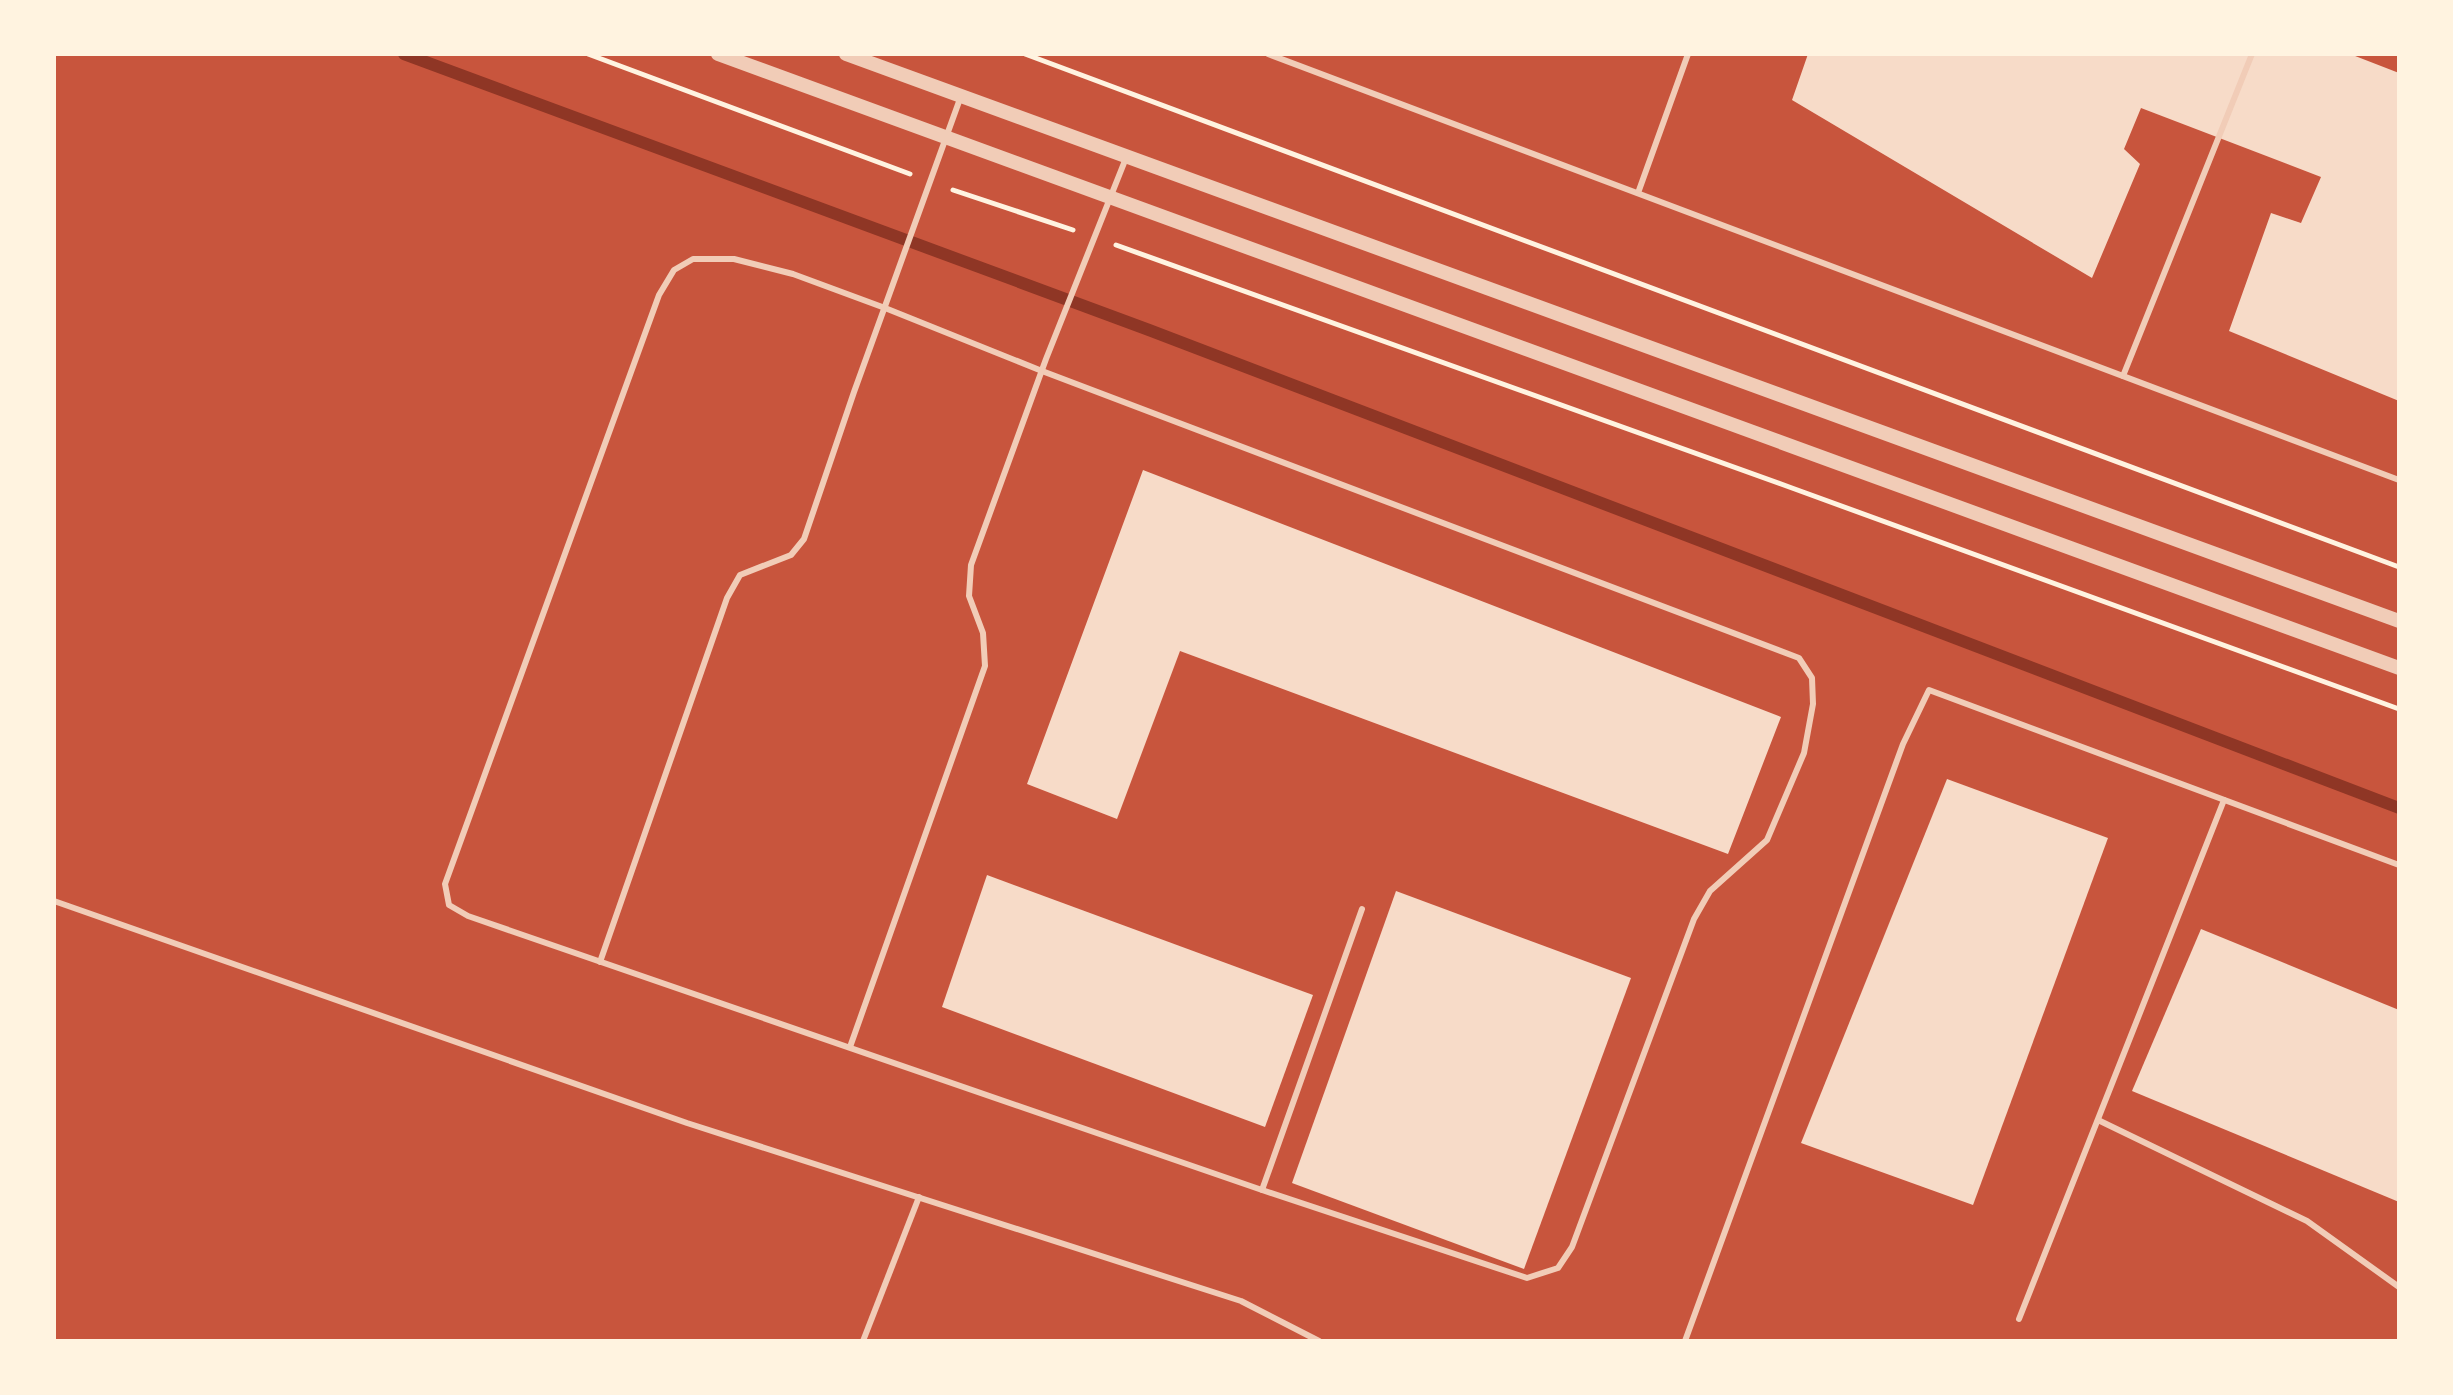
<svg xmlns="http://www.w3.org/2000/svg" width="2453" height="1395" font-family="'Space Grotesk',sans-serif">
<rect width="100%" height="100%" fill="#c8553d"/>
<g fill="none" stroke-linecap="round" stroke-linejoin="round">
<polyline stroke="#8f3625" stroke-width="12" points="404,54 1149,330 2399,808"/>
</g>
<g fill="#f7dbc8">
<polygon points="1808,54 2350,54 2399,73 2399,401 2229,331 2271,213 2301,223 2321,177 2141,108 2124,149 2140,164 2092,278 1792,100"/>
<polygon points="1143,470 1781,717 1728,854 1180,651 1117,819 1027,784"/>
<polygon points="1947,779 2108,838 1973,1205 1801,1143"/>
<polygon points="987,875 1313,995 1265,1127 942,1007"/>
<polygon points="1396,891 1631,978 1524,1269 1292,1183"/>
<polygon points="2201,929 2399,1010 2399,1202 2132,1091"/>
</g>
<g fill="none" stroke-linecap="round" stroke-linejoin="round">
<g stroke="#fff3e0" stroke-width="5">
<polyline points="588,54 910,174"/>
<polyline points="1025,54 2399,567"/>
<polyline points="953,190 1073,230"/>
<polyline points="1116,245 1792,488 2399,709"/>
</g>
<g stroke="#f1ccb7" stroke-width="6">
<polyline points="1268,54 2399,480"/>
<polyline points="1638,193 1688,54"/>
<polygon points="693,259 734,259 793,274 885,308 1042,371 1799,658 1812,678 1813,704 1804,753 1767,840 1710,891 1694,919 1572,1247 1558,1268 1527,1278 1262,1190 468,916 449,905 445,884 659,295 674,270"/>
<polyline points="2123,376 2252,54"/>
<polyline points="54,901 687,1123 1241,1301 1319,1341"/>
<polyline points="600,962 727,598 740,575 791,555 804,539 854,392 961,96"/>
<polyline points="850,1047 985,666 983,633 969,596 971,565 1046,359 1126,158"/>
<polyline points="2098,1120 2307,1221 2399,1287"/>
<polyline points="1262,1190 1362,909"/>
<polyline points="2019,1319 2224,800"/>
<polyline points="863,1341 919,1197"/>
<polyline points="1685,1341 1903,744 1929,690 2399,865"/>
</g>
<g stroke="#f1ccb7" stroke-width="14">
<polyline points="718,54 2399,668"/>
<polyline points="846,54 2399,621"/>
</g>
</g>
<rect width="2453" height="1395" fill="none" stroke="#fff3e0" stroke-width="112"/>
</svg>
